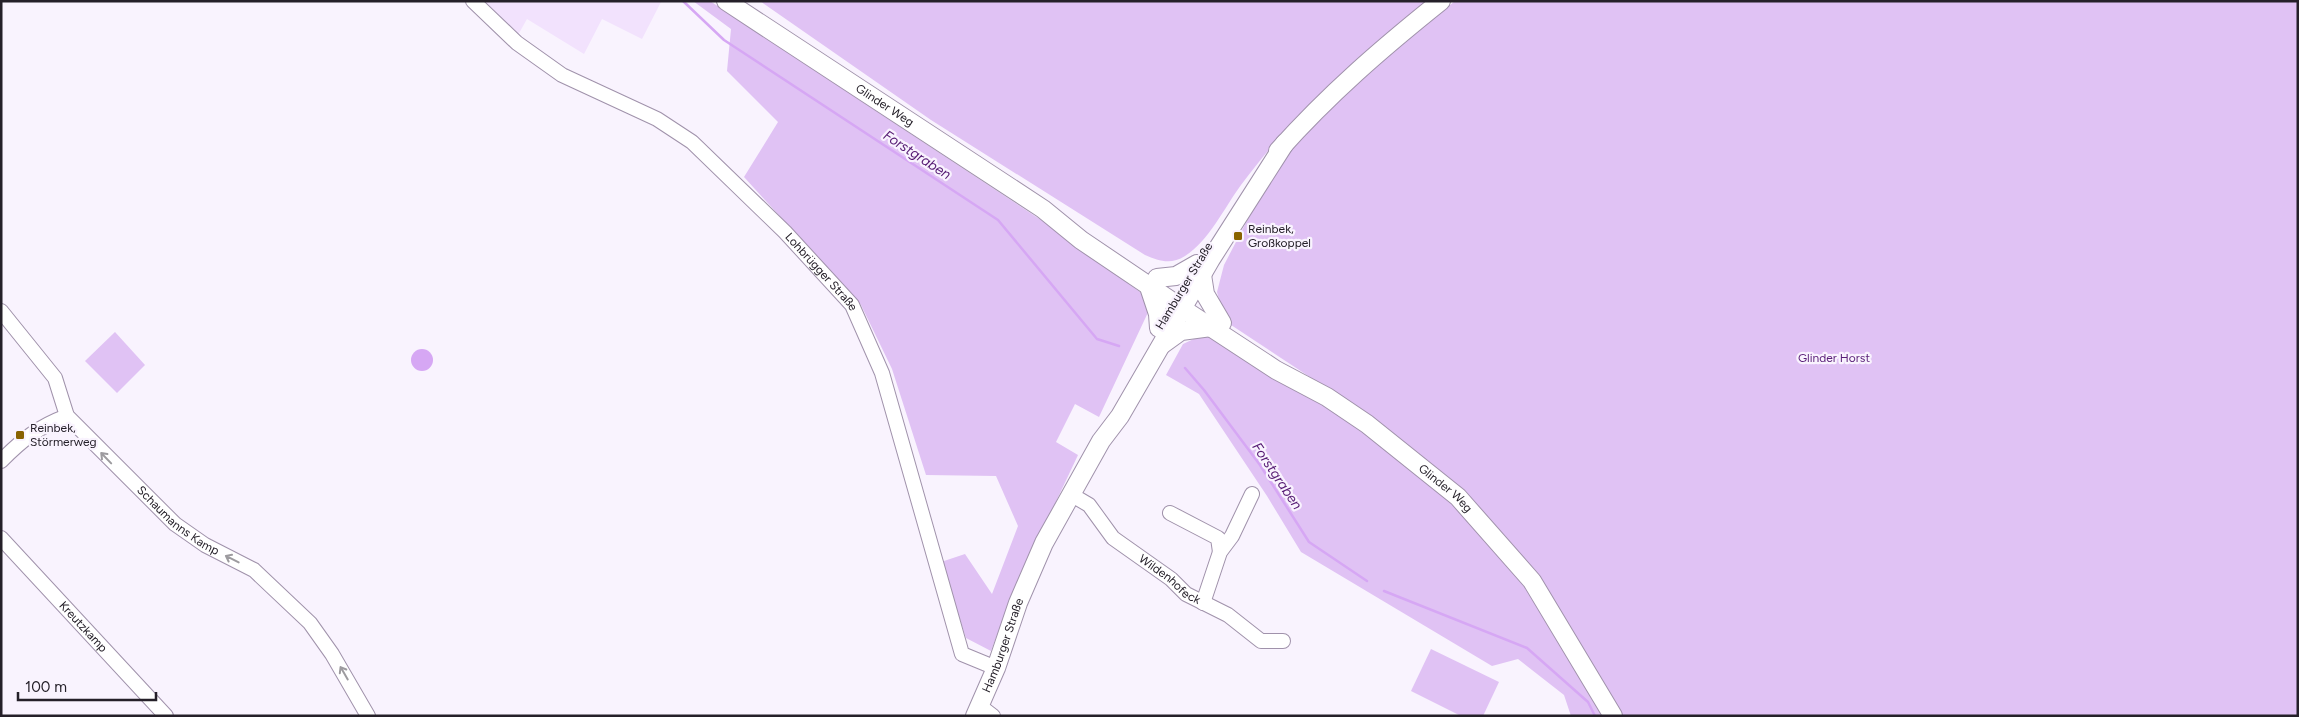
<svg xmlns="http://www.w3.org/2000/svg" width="2299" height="717" font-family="Figtree,sans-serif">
<rect width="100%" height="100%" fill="#f9f3fe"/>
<polygon fill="#f2e2fd" points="482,1 660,1 661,2 642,39 602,19 584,54 527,19 518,35"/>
<g fill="#e0c2f4">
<polygon points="693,1 710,1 1041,220 1140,292 1151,306 1099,417 1075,404 1056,442 1078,455 1011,597 991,651 966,638 941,562 965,554 992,594 1018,526 996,476 926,475 892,369 861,305 744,177 778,122 727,71 731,29"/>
<path d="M 760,1 L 1431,1 C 1389,36 1345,68 1307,107 C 1284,131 1261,158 1241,185 C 1224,208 1209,241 1185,256 C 1171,265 1159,261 1145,255 L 931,120 Z"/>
<polygon points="1455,1 2298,1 2298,716 1623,716 1539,577 1372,418 1225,321 1217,292 1224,265 1265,186 1291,150 1319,119 1358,81"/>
<polygon points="115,332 145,365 117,393 85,361"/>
<polygon points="1198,337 1218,337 1362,431 1452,503 1526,586 1604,716 1571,716 1564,695 1518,659 1492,666 1301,552 1267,496 1199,394 1166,375 1183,344"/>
<polygon points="1431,649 1499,682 1483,716 1461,716 1411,691"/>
</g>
<circle fill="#d6a7f4" cx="422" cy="360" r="11"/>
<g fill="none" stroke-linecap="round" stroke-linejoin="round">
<g stroke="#d6a7f4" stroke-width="2.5">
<polyline points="683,1 724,40 998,220 1097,339 1119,346"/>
<polyline points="1185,368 1204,390 1260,465 1309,542 1367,581"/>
<polyline points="1384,591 1527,648 1588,702 1595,716"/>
</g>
<g stroke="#a092ab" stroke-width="16">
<g id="minor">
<path id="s1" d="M 473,1 L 517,43 L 562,75 L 657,119 L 692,142 L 785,232 L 852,305 L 882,373 L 962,654 L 996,668"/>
<path id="s2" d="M 1,311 L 55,378 L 67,416 L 175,524 L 205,545 L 254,570 L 310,623 L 332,654 L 368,716"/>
<path d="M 1,461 C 23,439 38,427 67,416"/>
<path id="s3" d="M 1072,495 L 1089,505 L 1113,538 L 1171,579 L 1186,594 L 1228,615 L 1261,641 L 1283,641"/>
<polyline points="1170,513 1218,538 1220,552"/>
<path id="s4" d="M 1,538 L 166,716"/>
<polyline points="1203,603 1220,552 1232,536 1252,494"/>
<polyline points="980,706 993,716"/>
</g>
</g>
<g stroke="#a092ab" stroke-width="20">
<g id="major">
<path id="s5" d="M 726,1 L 1043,209 L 1081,240 L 1189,313 L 1276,370 L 1327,397 L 1367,424 L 1458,497 L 1532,581 L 1613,716"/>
<path d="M 1278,151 C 1329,94 1381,49 1441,1"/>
<polyline points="1202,275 1205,294 1222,323"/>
<polyline points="1157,278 1176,276 1197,264"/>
<polyline points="1148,284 1158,314 1159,328"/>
<polyline points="1163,344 1181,331 1211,327"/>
<path id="s6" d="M 975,716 L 996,668 L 1018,603 L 1044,543 L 1101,441 L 1120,416 L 1211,259 L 1285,143"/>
</g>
</g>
<use href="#minor" stroke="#fff" stroke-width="14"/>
<use href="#major" stroke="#fff" stroke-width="18"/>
</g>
<defs><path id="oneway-shaft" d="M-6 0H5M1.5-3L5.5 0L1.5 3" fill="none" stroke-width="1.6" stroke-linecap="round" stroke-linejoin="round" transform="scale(1.25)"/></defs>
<g stroke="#9d9b9f">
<use href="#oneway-shaft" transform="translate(106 458) rotate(-134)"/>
<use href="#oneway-shaft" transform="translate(232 559) rotate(-153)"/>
<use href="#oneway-shaft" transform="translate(344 673) rotate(-120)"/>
</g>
<g fill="#896301" stroke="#f9f3fe" stroke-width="2">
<rect x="1233" y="231" width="10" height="10" rx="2.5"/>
<rect x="15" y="430" width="10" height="10" rx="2.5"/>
</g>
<g text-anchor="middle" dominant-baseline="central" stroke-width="4.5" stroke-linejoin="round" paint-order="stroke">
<g font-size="12" fill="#252029" stroke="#f9f3fe">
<text stroke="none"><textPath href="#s5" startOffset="190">Glinder Weg</textPath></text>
<text stroke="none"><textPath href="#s1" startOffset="446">Lohbrügger Straße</textPath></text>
<text transform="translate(1184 286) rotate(-59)">Hamburger Straße</text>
<text stroke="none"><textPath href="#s5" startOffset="870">Glinder Weg</textPath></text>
<text stroke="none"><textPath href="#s2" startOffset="279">Schaumanns Kamp</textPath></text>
<text stroke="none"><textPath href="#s3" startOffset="131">Wildenhofeck</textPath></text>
<text stroke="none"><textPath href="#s4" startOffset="121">Kreutzkamp</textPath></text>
<text stroke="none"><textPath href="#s6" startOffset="76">Hamburger Straße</textPath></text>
</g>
<g font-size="12" fill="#252029" stroke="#f9f3fe" text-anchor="start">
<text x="1248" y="229">Reinbek,<tspan x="1248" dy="14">Großkoppel</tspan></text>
<text x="30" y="428">Reinbek,<tspan x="30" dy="14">Störmerweg</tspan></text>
</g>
<g font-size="12" fill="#581d77" stroke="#f9f3fe">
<text x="1834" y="358">Glinder Horst</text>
</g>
<g font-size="14" font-style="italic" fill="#541872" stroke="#f9f3fe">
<text transform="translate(917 155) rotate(33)">Forstgraben</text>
<text transform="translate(1277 476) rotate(56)">Forstgraben</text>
</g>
</g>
<rect width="2299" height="717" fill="none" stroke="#252029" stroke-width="5"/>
<path d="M18 692v8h138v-8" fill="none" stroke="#252029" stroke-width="2.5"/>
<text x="25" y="692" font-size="15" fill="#252029" stroke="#f9f3fe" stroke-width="4" paint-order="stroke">100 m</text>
</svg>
